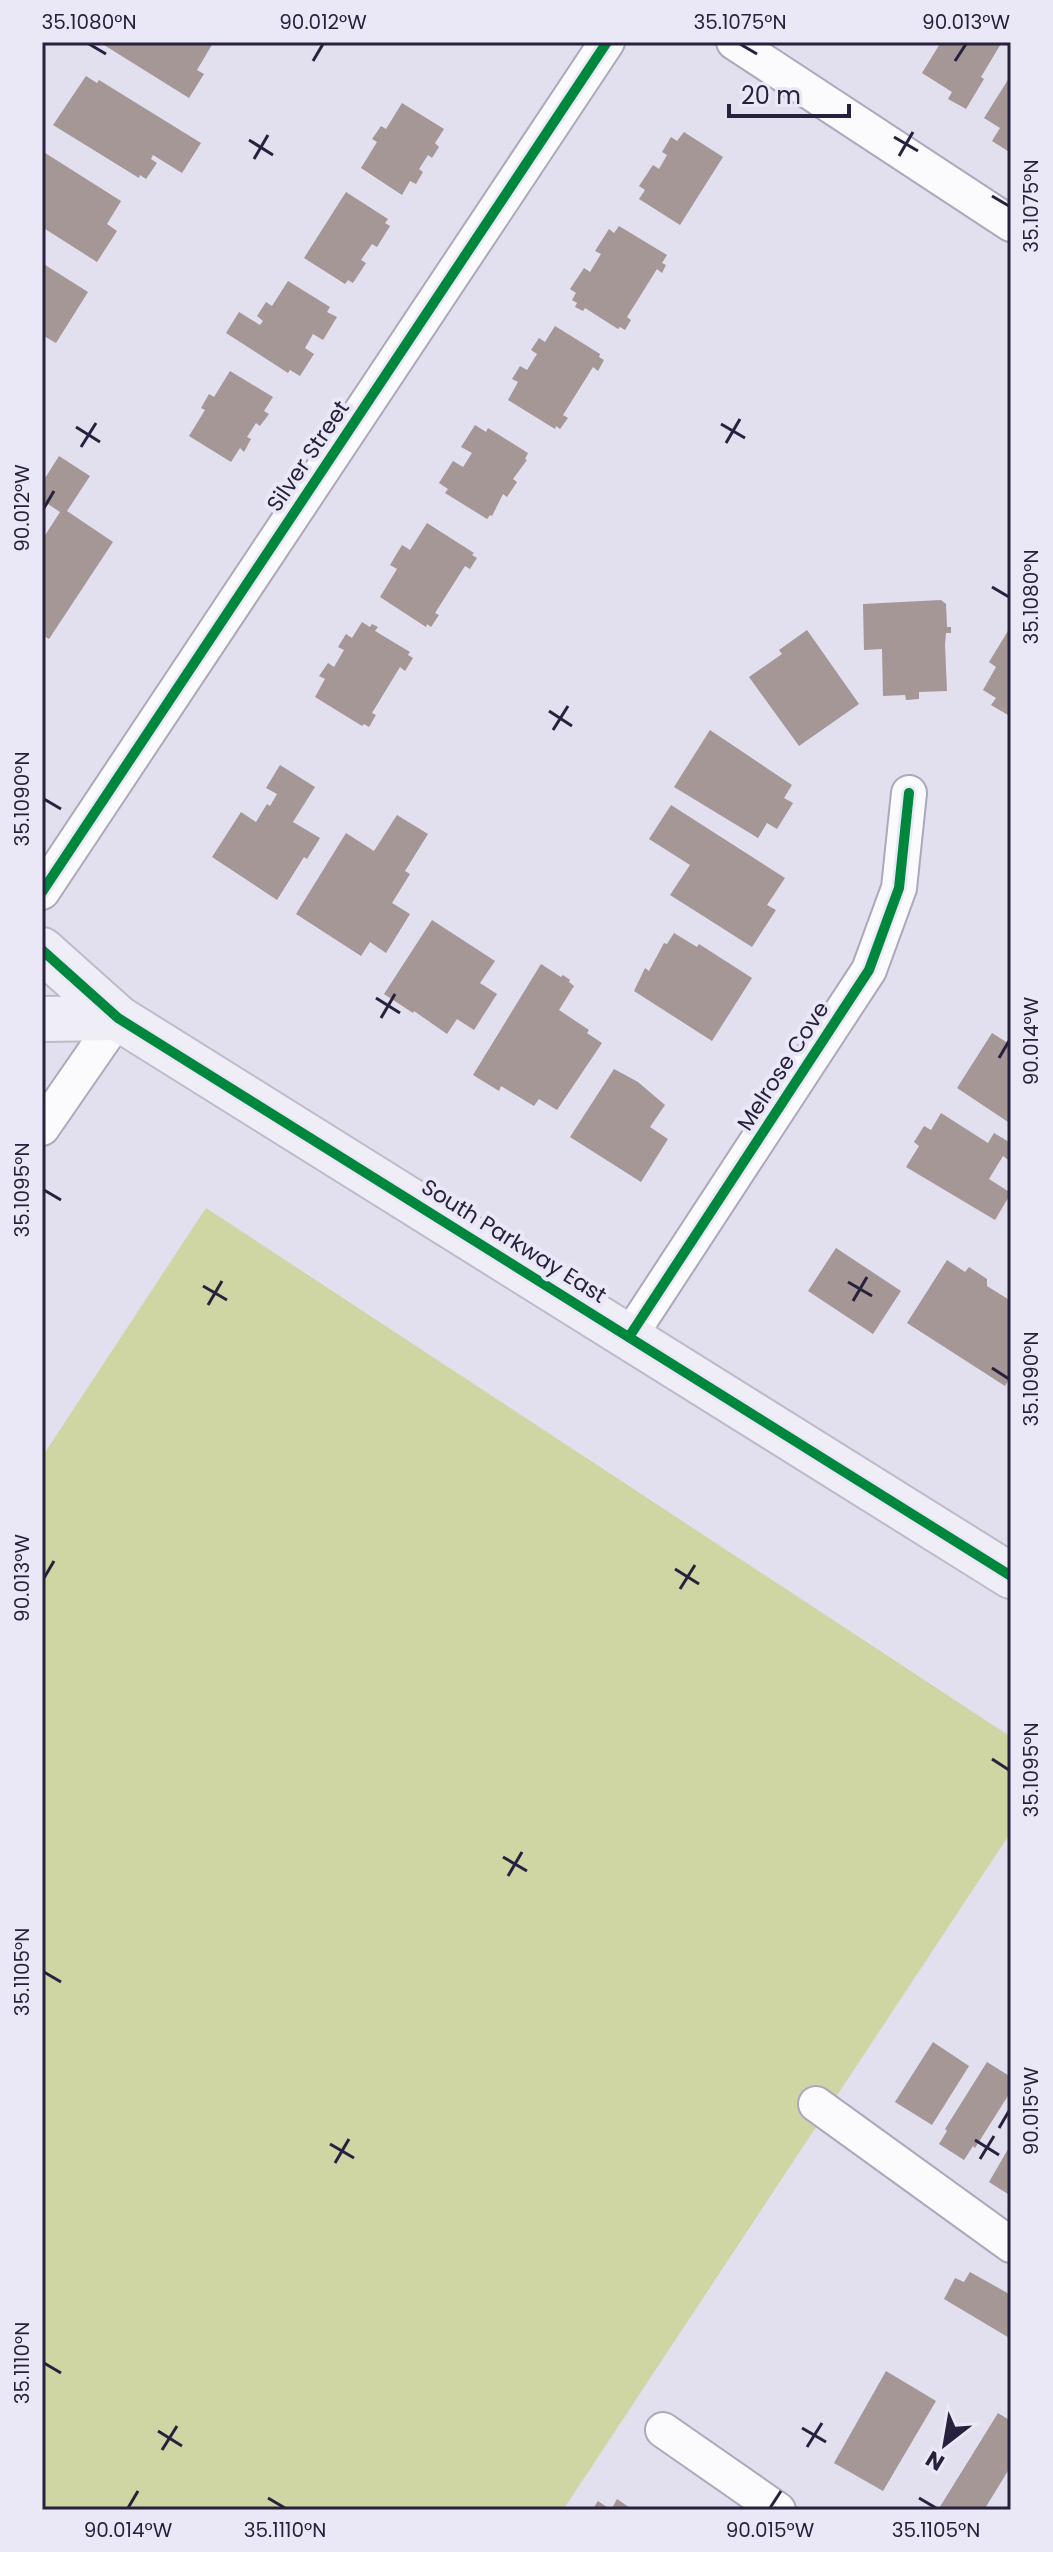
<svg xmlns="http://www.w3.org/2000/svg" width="1053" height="2552" font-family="Poppins,sans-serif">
<rect width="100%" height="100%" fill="#e2dfef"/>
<polygon fill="#cfd5a3" points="206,1208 1011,1737 1011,1832 563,2510 42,2510 42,1457"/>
<g fill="#a49795">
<polygon points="106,42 211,42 213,43 197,70 204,74 189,98 104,45"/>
<polygon points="941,42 1002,42 981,77 984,79 966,109 948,99 952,92 922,73"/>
<polygon points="1011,75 1011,153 992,141 1000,128 984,118"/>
<polygon points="86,76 97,83 99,80 201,143 182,173 153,155 151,159 157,163 146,179 140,175 139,178 53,125"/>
<polygon points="402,103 444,129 435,143 439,147 432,158 428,155 419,169 423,172 416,184 410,181 402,195 361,168 377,142 372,139 381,126 386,129"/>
<polygon points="684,132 723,157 680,225 639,199 645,190 639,186 653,165 659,169 667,155 662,152 671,137 677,141"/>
<polygon points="42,151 121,201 107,224 117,231 97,262 42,227"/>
<polygon points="346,192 388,219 385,223 390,226 377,247 372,244 361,260 366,263 353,283 348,280 345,284 304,258"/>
<polygon points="619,226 667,255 662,263 666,265 662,273 657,269 627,317 631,320 625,330 620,327 618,329 585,308 583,311 575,307 577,303 572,300 576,293 570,289 584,268 590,272 601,254 595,251 609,229 614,233"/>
<polygon points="42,263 88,292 56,343 42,335"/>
<polygon points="288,281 330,307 327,312 337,317 323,340 313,334 305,348 314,354 300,376 290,370 288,373 226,333 239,312 260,325 263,321 257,316 266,302 272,306"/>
<polygon points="555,326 600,354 599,357 604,360 598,371 593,367 563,415 568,418 560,429 556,426 555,429 508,400 518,382 512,379 520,366 527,370 537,354 531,350 539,338 545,342"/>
<polygon points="230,371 273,397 264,411 269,414 260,426 256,423 247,437 251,439 244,452 240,448 231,462 189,436 205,410 201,408 209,394 214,397"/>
<polygon points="475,425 486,432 488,428 528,453 525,459 527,460 513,479 517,482 507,497 503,494 492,516 490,515 487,519 445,493 448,489 439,483 453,461 463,467 472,453 461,447"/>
<polygon points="59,456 90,476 67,511 113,542 49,639 42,635 42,540 60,512 42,500 42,483"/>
<polygon points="427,523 474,553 472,555 477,558 470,569 465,566 435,613 439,615 431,627 427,624 426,627 380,597 397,569 390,565 402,545 410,550"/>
<polygon points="941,600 946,604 947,627 951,627 951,633 946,633 945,645 947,691 919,692 919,699 906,700 905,695 883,696 882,649 864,650 863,604"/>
<polygon points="362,622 370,627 372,624 378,627 375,631 410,652 408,655 413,658 405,671 400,667 372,713 376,715 369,727 364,724 362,726 315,697 325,679 319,676 328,663 334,667 344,650 338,647 346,634 352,638"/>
<polygon points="1011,626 1011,711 1008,715 991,705 996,698 983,690 996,667 989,662"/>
<polygon points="807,630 859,704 799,746 749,677 782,654 779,650"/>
<polygon points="710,730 792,785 784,798 793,803 777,829 767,823 758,838 674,787"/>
<polygon points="280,765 315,787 293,822 320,838 307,859 304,857 277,900 212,857 241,812 256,822 267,804 270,806 277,794 266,788"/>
<polygon points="671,805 785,878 767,905 776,910 752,947 670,895 690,865 649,839"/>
<polygon points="397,815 428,834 405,871 410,874 392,903 410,914 386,953 370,942 361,956 296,914 346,833 374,851"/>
<polygon points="432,920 495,961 480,983 497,994 474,1030 457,1019 447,1034 414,1011 413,1013 384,994"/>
<polygon points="674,933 697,947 699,944 752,978 712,1041 634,991 645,968 649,971 664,943 667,944"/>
<polygon points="541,964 561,977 563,975 570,980 569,982 574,986 559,1010 589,1030 587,1033 602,1043 557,1110 539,1099 534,1106 501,1086 499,1091 473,1075"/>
<polygon points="992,1033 1011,1045 1011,1124 957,1088"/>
<polygon points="614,1069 638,1082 665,1105 650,1127 668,1139 641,1182 570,1137"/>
<polygon points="941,1113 988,1143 994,1133 1011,1143 1011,1162 1003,1156 989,1179 1011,1193 995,1220 906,1167 919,1146 914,1142 924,1126 931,1130"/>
<polygon points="836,1248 901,1291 873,1334 808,1291"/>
<polygon points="947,1260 965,1272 969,1267 987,1279 987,1286 1011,1301 1011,1376 1005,1386 907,1323"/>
<polygon points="933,2042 969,2066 932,2125 895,2102"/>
<polygon points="987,2062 1011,2077 1011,2091 975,2148 973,2146 964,2160 939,2144 947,2131 945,2129"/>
<polygon points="1011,2144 1011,2196 989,2182"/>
<polygon points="970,2272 1011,2295 1011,2339 944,2299 955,2278 964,2282"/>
<polygon points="886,2371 936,2401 883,2491 834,2463"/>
<polygon points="998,2413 1011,2421 1011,2466 984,2510 938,2510"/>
<polygon points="617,2499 633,2510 592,2510 598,2501 611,2510"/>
</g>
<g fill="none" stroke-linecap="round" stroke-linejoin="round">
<g stroke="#ada8bc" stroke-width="38">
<g id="street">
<polyline points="734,42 1011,224"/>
<polyline points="42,892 607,42"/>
<polyline points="42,1128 118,1018"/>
<polyline points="629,1337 869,970 899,888 909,793"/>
<polyline points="816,2104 1011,2245"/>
<polyline points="663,2430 778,2510"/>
</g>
</g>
<g stroke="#bdbbc7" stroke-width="48">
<g id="primary">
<polyline points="42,950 118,1018 1011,1576"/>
<polyline points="42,1019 118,1018"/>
</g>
</g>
<use href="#street" stroke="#fbfafd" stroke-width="34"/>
<use href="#primary" stroke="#efedf5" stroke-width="44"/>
<g stroke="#eae7f6" stroke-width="15">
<g id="cycleway">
<polyline points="42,892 607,42"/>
<polyline points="42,950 118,1018 1011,1576"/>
<polyline points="629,1337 869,970 899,888 909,793"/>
</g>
</g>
<use href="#cycleway" stroke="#00873e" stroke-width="10"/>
</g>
<path fill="none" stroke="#28213d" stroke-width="3" d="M 89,44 L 106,54M 740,44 L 757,54M 313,61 L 323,44M 955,61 L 966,44M 894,137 L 918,151M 249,140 L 273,155M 899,156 L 913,132M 254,159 L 268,135M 992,196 L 1009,206M 721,424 L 745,438M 76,427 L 100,442M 726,443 L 740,419M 81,447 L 96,423M 44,508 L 54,491M 992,587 L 1009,597M 549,711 L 572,726M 553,730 L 568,706M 44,799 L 61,809M 376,998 L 400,1013M 381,1018 L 395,994M 999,1058 L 1009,1041M 44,1190 L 61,1200M 848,1282 L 872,1296M 203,1286 L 227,1300M 853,1301 L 867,1277M 208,1305 L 222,1281M 992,1368 L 1009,1379M 675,1569 L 699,1584M 44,1578 L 54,1561M 680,1589 L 695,1565M 992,1759 L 1009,1770M 503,1857 L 527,1871M 508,1876 L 522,1852M 44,1972 L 61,1982M 999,2128 L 1009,2111M 975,2140 L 999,2155M 330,2144 L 354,2158M 980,2159 L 994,2136M 335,2163 L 349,2139M 44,2363 L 61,2373M 802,2428 L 826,2442M 158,2431 L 182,2446M 807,2447 L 822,2423M 162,2450 L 177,2426M 268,2498 L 285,2508M 919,2498 L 936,2508M 128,2508 L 138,2491M 770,2508 L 781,2491"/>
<g text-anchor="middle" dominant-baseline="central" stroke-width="8" stroke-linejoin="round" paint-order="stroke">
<g font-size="22" fill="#28213d" stroke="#eae7f6">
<text transform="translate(308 456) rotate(-56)">Silver Street</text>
<text transform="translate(783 1066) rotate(-57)">Melrose Cove</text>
<text transform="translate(514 1241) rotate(32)">South Parkway East</text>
</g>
</g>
<rect width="1053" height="2552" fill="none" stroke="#eae7f6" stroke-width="88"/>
<g transform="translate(945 2444) rotate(211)" stroke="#eae7f6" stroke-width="6" paint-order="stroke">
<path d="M0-6L14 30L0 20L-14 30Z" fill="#28213d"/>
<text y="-12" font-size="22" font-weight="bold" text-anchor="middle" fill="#28213d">N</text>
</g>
<path d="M729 104v12h120v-12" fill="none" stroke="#28213d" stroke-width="4"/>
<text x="741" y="104" font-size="24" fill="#28213d" stroke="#eae7f6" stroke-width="6" paint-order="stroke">20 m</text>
<rect x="44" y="44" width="965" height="2464" fill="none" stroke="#28213d" stroke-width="3"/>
<g font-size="20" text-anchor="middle" fill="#28213d">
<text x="89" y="29">35.1080°N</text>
<text x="323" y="29">90.012°W</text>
<text x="740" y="29">35.1075°N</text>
<text x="966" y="29">90.013°W</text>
<text transform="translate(1031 206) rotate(-90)" y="7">35.1075°N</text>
<text transform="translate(22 508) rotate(-90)" y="7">90.012°W</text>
<text transform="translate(1031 597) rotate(-90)" y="7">35.1080°N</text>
<text transform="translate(22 799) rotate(-90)" y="7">35.1090°N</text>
<text transform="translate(1031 1041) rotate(-90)" y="7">90.014°W</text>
<text transform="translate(22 1190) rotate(-90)" y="7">35.1095°N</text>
<text transform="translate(1031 1379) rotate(-90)" y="7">35.1090°N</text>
<text transform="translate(22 1578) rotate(-90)" y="7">90.013°W</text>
<text transform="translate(1031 1770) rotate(-90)" y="7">35.1095°N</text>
<text transform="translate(22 1972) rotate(-90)" y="7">35.1105°N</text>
<text transform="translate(1031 2111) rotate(-90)" y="7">90.015°W</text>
<text transform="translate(22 2363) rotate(-90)" y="7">35.1110°N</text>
<text x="128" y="2537">90.014°W</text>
<text x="285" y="2537">35.1110°N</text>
<text x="770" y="2537">90.015°W</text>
<text x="936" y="2537">35.1105°N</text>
</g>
</svg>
